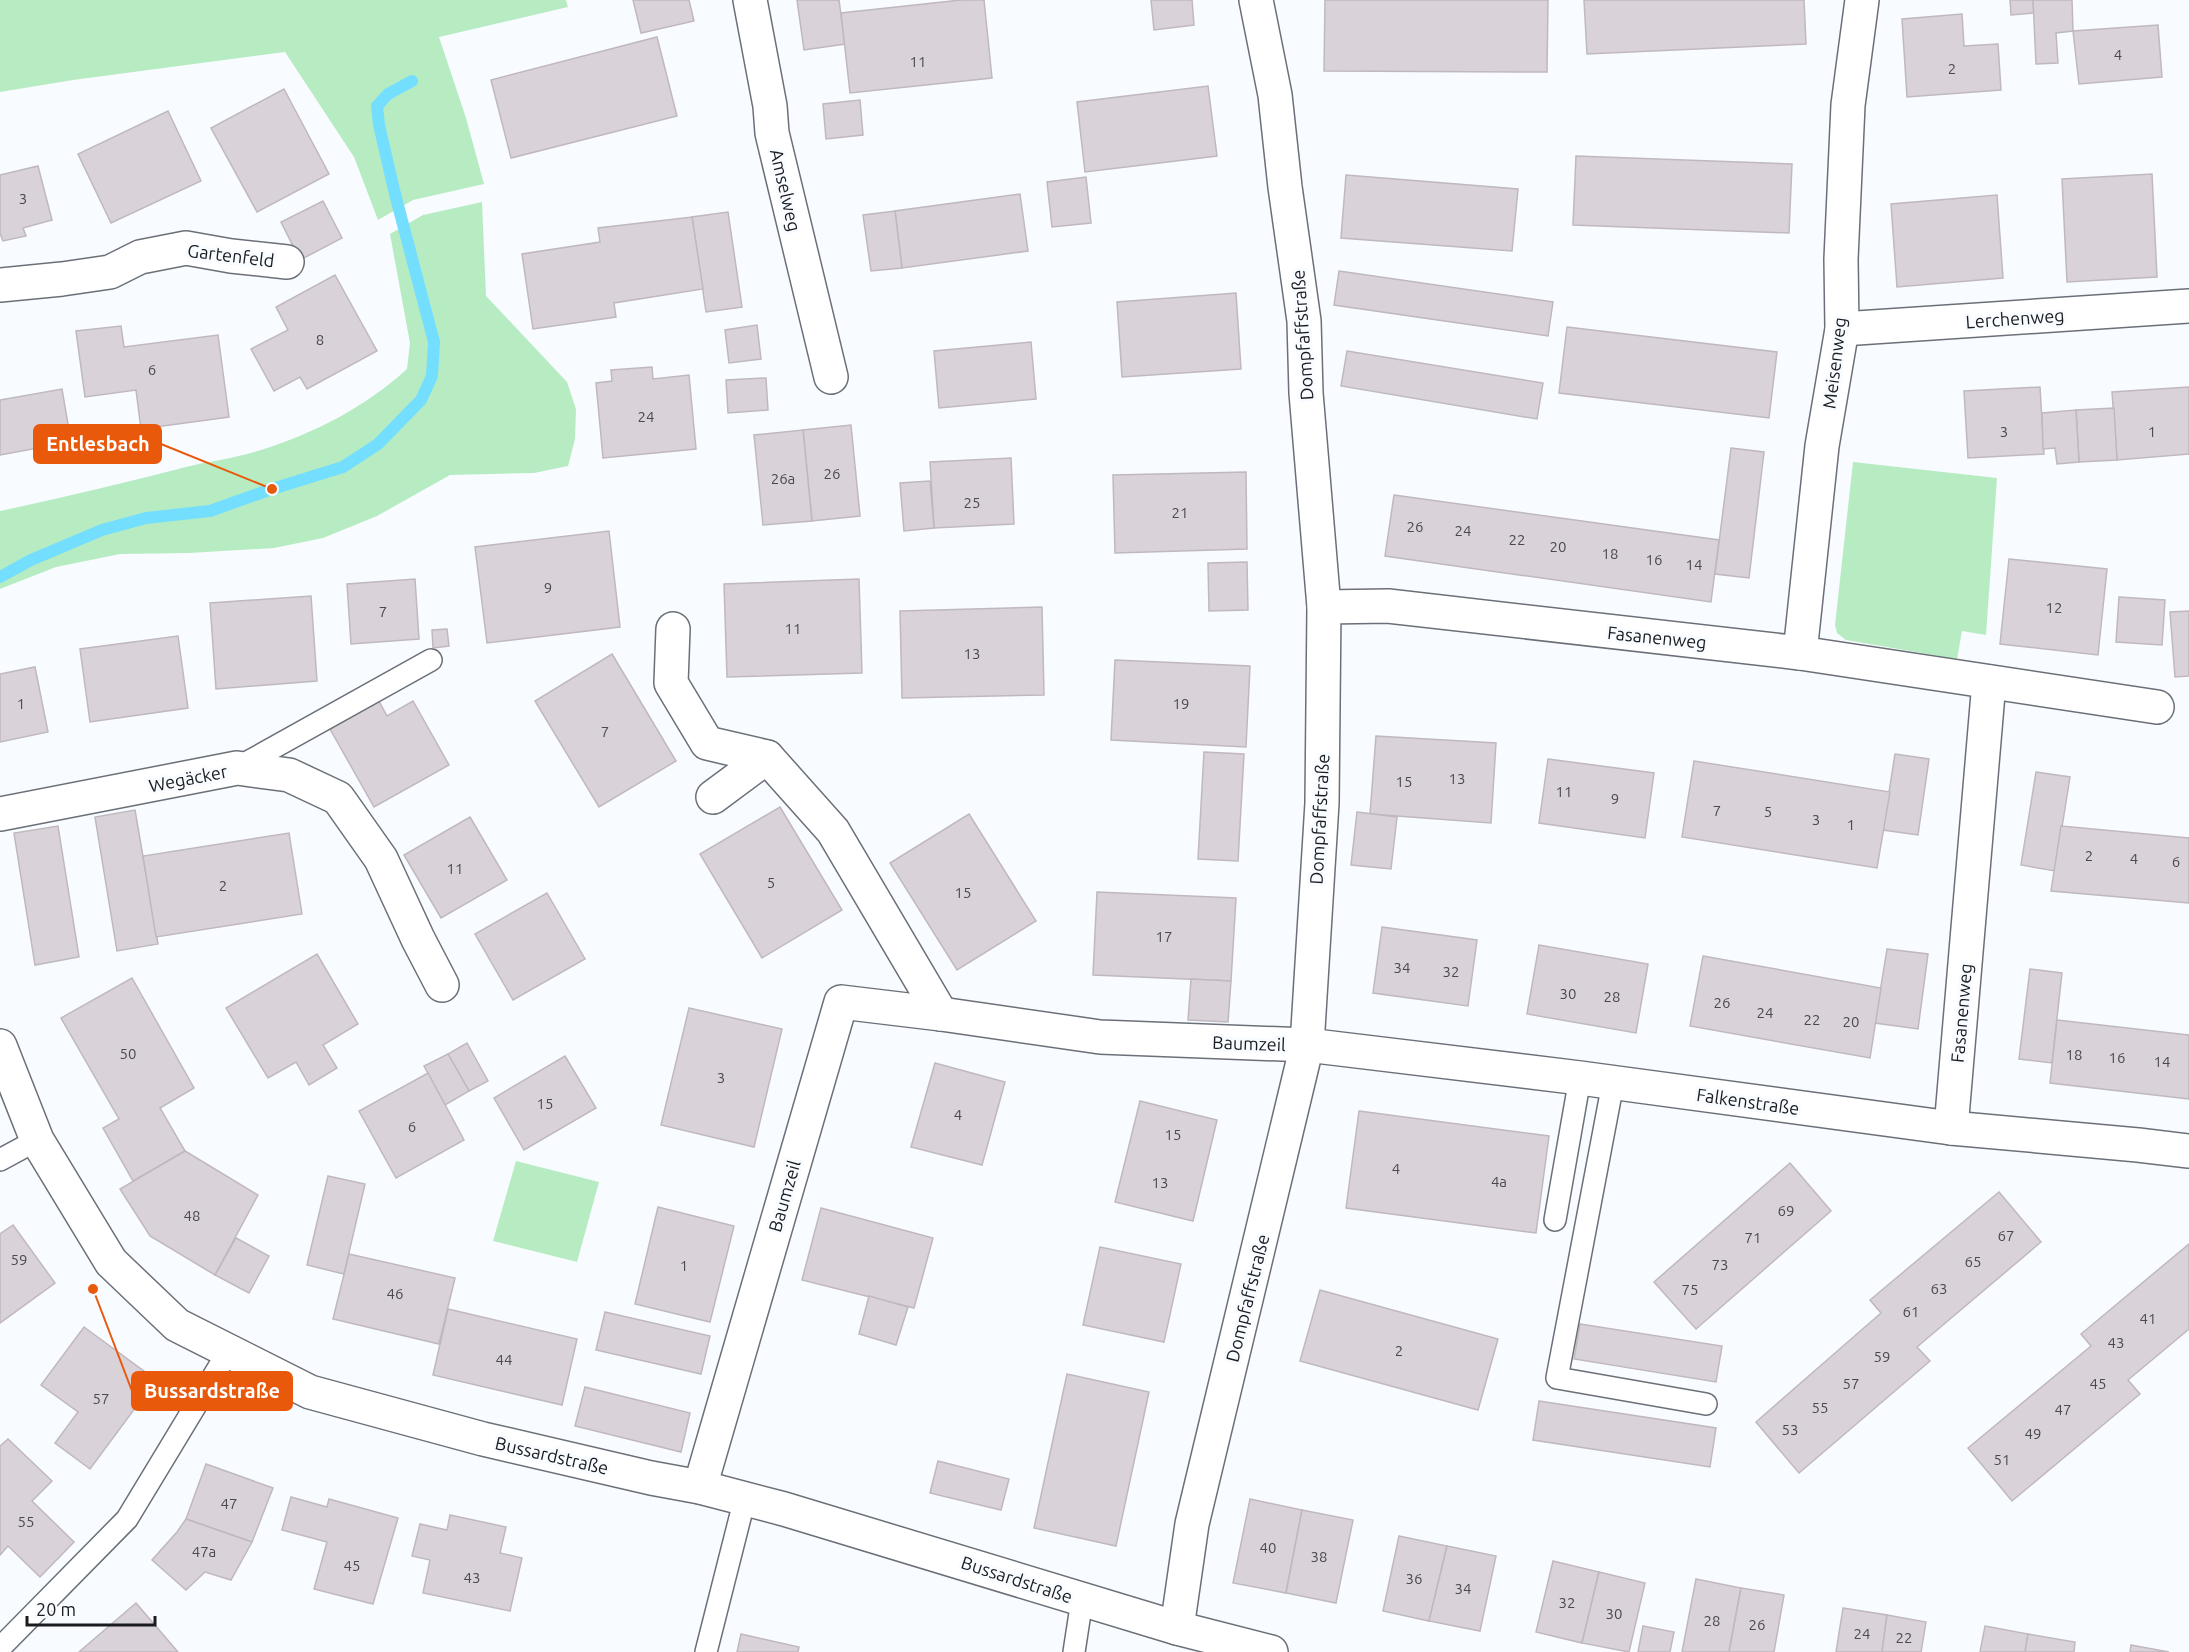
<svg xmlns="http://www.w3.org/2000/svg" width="2189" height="1652" font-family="Ubuntu,sans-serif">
<rect width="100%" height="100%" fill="#f8fbff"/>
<g fill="#b7ecc2">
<polygon points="0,0 566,0 568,7 439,37 466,118 484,184 413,200 378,220 354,157 285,52 73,80 0,92"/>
<path d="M 482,202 L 486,296 L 567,382 L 576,409 L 575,439 L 568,466 L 534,473 L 450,475 L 377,516 L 323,538 L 274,548 L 189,553 L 120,554 L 56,567 L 0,589 L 0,511 C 62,498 124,483 186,467 C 211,461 237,458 261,450 C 315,433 365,407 407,369 L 410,343 L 390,234 L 423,215 Z"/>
<polygon points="1853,462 1997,478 1986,635 1962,631 1957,659 1846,640 1837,633 1835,625"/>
<polygon points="516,1161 599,1182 577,1262 493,1241"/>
</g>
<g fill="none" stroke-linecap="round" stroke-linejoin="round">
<polyline stroke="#74defe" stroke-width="12" points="0,577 31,560 102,530 146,518 210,511 272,489 343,467 378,444 421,400 432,376 434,342 395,194 379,125 377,106 388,94 412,81"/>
</g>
<g fill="#dad2d9" stroke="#c0b8bf" stroke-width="1.5">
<polygon points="633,0 689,0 694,21 641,33"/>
<polygon points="797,0 839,0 845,44 804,50"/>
<polygon points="961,0 984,0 992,78 850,93 841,13"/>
<polygon points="1151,0 1192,0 1194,25 1154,30"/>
<polygon points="1325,0 1548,0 1547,72 1324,71"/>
<polygon points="1584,0 1804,0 1806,44 1587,54"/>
<polygon points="2010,0 2033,0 2034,13 2011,15"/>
<polygon points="2033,0 2072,0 2073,31 2056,33 2058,63 2036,64"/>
<polygon points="1962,14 1964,46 1998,44 2001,90 1907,97 1902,19"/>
<polygon points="2158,25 2162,77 2079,84 2073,31"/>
<polygon points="657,37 677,116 511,158 491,80"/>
<polygon points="1208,86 1217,156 1085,172 1077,102"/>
<polygon points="284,89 329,174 257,212 211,128"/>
<polygon points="860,100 863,135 826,139 823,104"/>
<polygon points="168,111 201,181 111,223 78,154"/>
<polygon points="1576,156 1792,164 1789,233 1573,225"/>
<polygon points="38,166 52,220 23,228 26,236 3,241 0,233 0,175"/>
<polygon points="2152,174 2157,277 2067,282 2062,179"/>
<polygon points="1346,175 1518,189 1512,251 1341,238"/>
<polygon points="1086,177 1091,223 1052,227 1047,182"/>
<polygon points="1020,194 1028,251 902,268 895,211"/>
<polygon points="1997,195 2003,278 1897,287 1891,204"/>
<polygon points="323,201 342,238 300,260 281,222"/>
<polygon points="895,211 902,268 871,271 863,215"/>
<polygon points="728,212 742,307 706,312 692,217"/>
<polygon points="692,217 703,289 614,303 616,317 533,329 522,254 600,242 598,228"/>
<polygon points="1339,271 1553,302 1548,336 1334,305"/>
<polygon points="335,275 377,351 307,389 300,377 274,391 251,349 288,330 276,307"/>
<polygon points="1236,293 1241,369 1122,377 1117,302"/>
<polygon points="757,325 761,359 729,363 725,330"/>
<polygon points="121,326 124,347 218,335 229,417 141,429 136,390 85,397 76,331"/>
<polygon points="1567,327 1777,352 1769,418 1559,393"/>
<polygon points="1031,342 1036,399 939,408 934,351"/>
<polygon points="1347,351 1543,383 1537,419 1341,386"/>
<polygon points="652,367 653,379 689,375 696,449 603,458 596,383 612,381 611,370"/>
<polygon points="766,378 768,410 728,413 726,380"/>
<polygon points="2040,387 2044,454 1968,458 1964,391"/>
<polygon points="2189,387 2189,454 2117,460 2112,392"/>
<polygon points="62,389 71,442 0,455 0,400"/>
<polygon points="2114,408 2117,460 2079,462 2076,410"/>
<polygon points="2076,410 2079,462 2057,464 2055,448 2043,449 2042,413"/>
<polygon points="851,425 860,516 812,521 803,430"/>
<polygon points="803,430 812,521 763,525 754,435"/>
<polygon points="1731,448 1764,452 1749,578 1715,574"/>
<polygon points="1011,458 1014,524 934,528 930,462"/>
<polygon points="1246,472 1247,549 1115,553 1113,475"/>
<polygon points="930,481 934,528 904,531 900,483"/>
<polygon points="1394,495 1719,540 1711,602 1385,556"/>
<polygon points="609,531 620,627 487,643 475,547"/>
<polygon points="2009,559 2107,569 2098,655 2000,644"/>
<polygon points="1247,562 1248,610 1209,611 1208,563"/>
<polygon points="415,579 419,639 351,644 347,584"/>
<polygon points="859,579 862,673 727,677 724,584"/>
<polygon points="311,596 317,681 216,689 210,603"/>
<polygon points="2119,597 2165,600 2162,645 2116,642"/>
<polygon points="1042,607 1044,695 902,698 900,611"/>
<polygon points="2189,611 2189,676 2175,677 2170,612"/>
<polygon points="447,629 449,646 433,648 432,630"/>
<polygon points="178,636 188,708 90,722 80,649"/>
<polygon points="612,654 676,761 599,807 535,701"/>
<polygon points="1115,660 1250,666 1246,747 1111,740"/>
<polygon points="35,667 48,732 0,742 0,674"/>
<polygon points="379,701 387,716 413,701 449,765 374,807 330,729"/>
<polygon points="1376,736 1496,743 1491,823 1370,814"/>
<polygon points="1204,752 1244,754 1238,861 1198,859"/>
<polygon points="1895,754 1929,759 1918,835 1883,830"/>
<polygon points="1548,759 1654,773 1645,838 1539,823"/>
<polygon points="1694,761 1890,792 1877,868 1682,837"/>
<polygon points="2036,772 2070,777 2055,871 2021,865"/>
<polygon points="780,807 842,910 762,958 700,854"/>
<polygon points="135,810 158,944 117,951 95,817"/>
<polygon points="1357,812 1397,817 1391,869 1351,865"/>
<polygon points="969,814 1036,921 957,970 890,863"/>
<polygon points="470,817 507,880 441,918 404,855"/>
<polygon points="58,826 79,957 35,965 14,833"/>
<polygon points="2061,826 2189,838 2189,903 2051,891"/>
<polygon points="289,833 302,914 156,937 143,856"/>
<polygon points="1097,892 1236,898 1231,981 1093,975"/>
<polygon points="547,893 585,959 513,1000 475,934"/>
<polygon points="1382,927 1477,940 1468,1006 1373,993"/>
<polygon points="1539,945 1648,964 1636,1033 1527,1014"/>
<polygon points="1887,949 1928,954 1918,1029 1875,1023"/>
<polygon points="317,954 358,1024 323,1045 337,1068 309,1085 296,1062 268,1078 226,1008"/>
<polygon points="1703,956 1881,988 1870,1058 1690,1026"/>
<polygon points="2030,969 2062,973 2052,1063 2019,1059"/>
<polygon points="132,978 194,1088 160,1108 185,1151 133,1181 103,1128 119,1119 61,1018"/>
<polygon points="1191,979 1231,981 1228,1022 1188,1020"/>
<polygon points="689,1008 782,1029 754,1147 661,1125"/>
<polygon points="2057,1020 2189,1035 2189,1099 2050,1083"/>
<polygon points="467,1043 488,1081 469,1091 448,1054"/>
<polygon points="448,1054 469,1091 445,1105 424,1066"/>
<polygon points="565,1056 596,1108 524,1150 494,1098"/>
<polygon points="935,1063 1005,1082 982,1165 911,1147"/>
<polygon points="428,1073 464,1140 396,1178 359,1111"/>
<polygon points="1140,1101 1217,1120 1193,1221 1115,1202"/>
<polygon points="1359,1111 1549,1136 1536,1233 1346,1208"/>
<polygon points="185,1151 258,1195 215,1275 150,1236 120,1189"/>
<polygon points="1790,1163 1831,1211 1696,1329 1654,1282"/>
<polygon points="328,1176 365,1184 344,1274 307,1265"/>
<polygon points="1999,1192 2041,1242 1917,1347 1930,1361 1799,1473 1756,1422 1881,1313 1870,1300"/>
<polygon points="658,1207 734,1226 710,1322 635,1304"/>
<polygon points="821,1208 933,1238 914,1308 802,1280"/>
<polygon points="13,1225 55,1283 0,1323 0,1234"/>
<polygon points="236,1238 269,1256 249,1293 215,1275"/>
<polygon points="2189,1244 2189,1329 2128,1380 2140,1394 2012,1501 1968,1448 2091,1346 2081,1334"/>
<polygon points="1100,1247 1181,1264 1164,1342 1083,1325"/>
<polygon points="349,1254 455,1278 439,1344 333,1319"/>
<polygon points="1320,1290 1498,1339 1478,1410 1300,1361"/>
<polygon points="869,1296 908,1307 896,1345 859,1334"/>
<polygon points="448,1309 577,1339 562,1405 433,1375"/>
<polygon points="605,1312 710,1336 701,1374 596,1350"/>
<polygon points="1580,1324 1722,1346 1716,1382 1574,1359"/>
<polygon points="84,1327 156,1380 90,1469 55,1443 78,1412 41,1385"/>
<polygon points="1067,1374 1149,1392 1116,1546 1034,1528"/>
<polygon points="585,1387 690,1413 681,1452 575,1426"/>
<polygon points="1539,1401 1716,1428 1710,1467 1533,1440"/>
<polygon points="8,1439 52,1481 32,1501 74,1542 40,1577 8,1546 0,1555 0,1446"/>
<polygon points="938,1461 1009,1479 1001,1510 930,1493"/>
<polygon points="206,1464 273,1488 252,1542 186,1519"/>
<polygon points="291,1497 327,1507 329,1499 398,1518 373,1604 314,1589 327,1542 282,1530"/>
<polygon points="1250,1499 1302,1510 1286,1593 1233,1583"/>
<polygon points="1302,1510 1353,1520 1336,1603 1286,1593"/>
<polygon points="450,1515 506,1527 500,1553 522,1558 510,1611 423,1593 430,1560 412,1556 420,1524 447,1530"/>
<polygon points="186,1519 252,1542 231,1580 205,1572 186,1590 152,1560 177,1532"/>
<polygon points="1399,1536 1447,1546 1429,1621 1383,1611"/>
<polygon points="1447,1546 1496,1556 1480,1631 1429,1621"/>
<polygon points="1553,1561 1599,1572 1582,1643 1536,1632"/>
<polygon points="1599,1572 1645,1583 1629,1652 1582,1643"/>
<polygon points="1696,1579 1741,1588 1729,1652 1682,1652"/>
<polygon points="1741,1588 1784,1595 1774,1652 1729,1652"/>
<polygon points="136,1603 178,1652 79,1652 108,1627"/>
<polygon points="1843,1608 1887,1615 1882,1652 1836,1652"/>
<polygon points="1887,1615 1926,1622 1921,1652 1882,1652"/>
<polygon points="1643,1626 1674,1632 1670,1652 1638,1652"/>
<polygon points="1985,1626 2028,1634 2025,1652 1980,1652"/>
<polygon points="741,1634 799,1647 798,1652 737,1652"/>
<polygon points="2028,1634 2075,1642 2074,1652 2025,1652"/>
<polygon points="2131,1645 2169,1652 2130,1652"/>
</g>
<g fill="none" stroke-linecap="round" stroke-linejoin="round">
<g stroke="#6b7078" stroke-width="24">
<g id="lane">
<polyline points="237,768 431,660"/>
<polyline points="1613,1083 1557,1378 1706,1404"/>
<polyline points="0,1160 37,1140"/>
<polyline points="1555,1220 1580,1078"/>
<polyline points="0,1648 127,1519 228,1352"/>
<polyline points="706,1652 745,1498"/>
<polyline points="1074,1652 1082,1600"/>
</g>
</g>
<g stroke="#6b7078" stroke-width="36">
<g id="street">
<polyline points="750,0 770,106 772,133 831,377"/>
<polyline points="0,285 62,279 110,272 140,257 186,248 231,256 287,262"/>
<polyline points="1842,329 2189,306"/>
<polyline points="1324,607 1388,606 1800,653 2157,707"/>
<polyline points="673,629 671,683 707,743 767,757 833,831 941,1014"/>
<polyline points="1800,653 1822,446 1842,329 1841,259 1848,105 1862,0"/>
<polyline points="713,797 767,757"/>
<polyline points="0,814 237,768 289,775 338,798 381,859 418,939 442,985"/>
<polyline points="0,1046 37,1140 111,1262 177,1325 310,1392 483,1439 651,1478 700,1487 784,1509 1177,1628 1271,1652"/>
<polyline points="1951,1128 1989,682"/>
<polyline points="700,1487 841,1002 941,1014 1100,1037 1307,1045 1580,1078 1951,1128 2138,1145 2189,1151"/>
<polyline points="1177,1628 1192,1524 1307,1045 1322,803 1324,607 1306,393 1304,321 1285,187 1275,95 1256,0"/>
</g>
</g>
<use href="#lane" stroke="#fff" stroke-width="21"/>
<use href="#street" stroke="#fff" stroke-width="33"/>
</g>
<g text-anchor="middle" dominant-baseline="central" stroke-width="6" stroke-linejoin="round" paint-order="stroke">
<g font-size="15" fill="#4a4a4e">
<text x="2118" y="54">4</text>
<text x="918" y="61">11</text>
<text x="1952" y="68">2</text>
<text x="23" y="198">3</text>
<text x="320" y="339">8</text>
<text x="152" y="369">6</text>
<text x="646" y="416">24</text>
<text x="2004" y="431">3</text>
<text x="2152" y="431">1</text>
<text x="832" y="473">26</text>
<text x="783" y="478">26a</text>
<text x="972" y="502">25</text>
<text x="1180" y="512">21</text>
<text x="1415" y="526">26</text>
<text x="1463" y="530">24</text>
<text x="1517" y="539">22</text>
<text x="1558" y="546">20</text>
<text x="1610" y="553">18</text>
<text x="1654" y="559">16</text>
<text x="1694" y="564">14</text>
<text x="548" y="587">9</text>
<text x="2054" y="607">12</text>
<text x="383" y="611">7</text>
<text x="793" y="628">11</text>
<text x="972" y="653">13</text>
<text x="21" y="703">1</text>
<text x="1181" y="703">19</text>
<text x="605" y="731">7</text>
<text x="1457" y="778">13</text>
<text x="1404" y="781">15</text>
<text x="1564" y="791">11</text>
<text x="1615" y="798">9</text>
<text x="1717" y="810">7</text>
<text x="1768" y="811">5</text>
<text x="1816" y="819">3</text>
<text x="1851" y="824">1</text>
<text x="2089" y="855">2</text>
<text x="2134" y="858">4</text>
<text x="2176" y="861">6</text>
<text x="455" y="868">11</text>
<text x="771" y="882">5</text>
<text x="223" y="885">2</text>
<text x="963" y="892">15</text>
<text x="1164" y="936">17</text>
<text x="1402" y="967">34</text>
<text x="1451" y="971">32</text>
<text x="1568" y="993">30</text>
<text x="1612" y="996">28</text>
<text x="1722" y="1002">26</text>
<text x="1765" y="1012">24</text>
<text x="1812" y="1019">22</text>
<text x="1851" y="1021">20</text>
<text x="128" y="1053">50</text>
<text x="2074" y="1054">18</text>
<text x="2117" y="1057">16</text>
<text x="2162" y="1061">14</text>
<text x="721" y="1077">3</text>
<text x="545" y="1103">15</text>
<text x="958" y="1114">4</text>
<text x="412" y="1126">6</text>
<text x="1173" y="1134">15</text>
<text x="1396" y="1168">4</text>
<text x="1499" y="1181">4a</text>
<text x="1160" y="1182">13</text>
<text x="1786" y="1210">69</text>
<text x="192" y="1215">48</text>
<text x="2006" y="1235">67</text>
<text x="1753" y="1237">71</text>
<text x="19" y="1259">59</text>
<text x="1973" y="1261">65</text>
<text x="1720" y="1264">73</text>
<text x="684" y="1265">1</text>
<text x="1939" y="1288">63</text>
<text x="1690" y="1289">75</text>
<text x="395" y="1293">46</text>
<text x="1911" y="1311">61</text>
<text x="2148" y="1318">41</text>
<text x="2116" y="1342">43</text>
<text x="1399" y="1350">2</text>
<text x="1882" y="1356">59</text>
<text x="504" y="1359">44</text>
<text x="1851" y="1383">57</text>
<text x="2098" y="1383">45</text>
<text x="101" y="1398">57</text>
<text x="1820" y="1407">55</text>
<text x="2063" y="1409">47</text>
<text x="1790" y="1429">53</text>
<text x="2033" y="1433">49</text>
<text x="2002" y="1459">51</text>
<text x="229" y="1503">47</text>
<text x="26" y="1521">55</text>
<text x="1268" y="1547">40</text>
<text x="204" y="1551">47a</text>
<text x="1319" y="1556">38</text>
<text x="352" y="1565">45</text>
<text x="472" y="1577">43</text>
<text x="1414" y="1578">36</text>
<text x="1463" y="1588">34</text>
<text x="1567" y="1602">32</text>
<text x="1614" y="1613">30</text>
<text x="1712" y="1620">28</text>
<text x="1757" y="1624">26</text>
<text x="1862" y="1633">24</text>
<text x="1904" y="1637">22</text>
</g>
<g font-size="18" fill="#1a1c1f" stroke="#f8fbff">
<text transform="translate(786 190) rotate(77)">Amselweg</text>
<text transform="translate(231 255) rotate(7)">Gartenfeld</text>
<text transform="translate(2015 318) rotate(-4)">Lerchenweg</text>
<text transform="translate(1302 335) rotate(-94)">Dompfaffstraße</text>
<text transform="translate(1834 363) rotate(-83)">Meisenweg</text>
<text transform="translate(1657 637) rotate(6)">Fasanenweg</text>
<text transform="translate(188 778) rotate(-11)">Wegäcker</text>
<text transform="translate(1319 819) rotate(-87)">Dompfaffstraße</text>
<text transform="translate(1961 1013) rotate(-85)">Fasanenweg</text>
<text transform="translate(1249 1043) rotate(2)">Baumzeil</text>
<text transform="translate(1748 1101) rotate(8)">Falkenstraße</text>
<text transform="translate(784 1196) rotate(-74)">Baumzeil</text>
<text transform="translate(1247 1298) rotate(-76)">Dompfaffstraße</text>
<text transform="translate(552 1455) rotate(13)">Bussardstraße</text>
<text transform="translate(1017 1579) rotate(18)">Bussardstraße</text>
</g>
</g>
<path fill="none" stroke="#e8590c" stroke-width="2" d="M272 489L161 444M93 1289L132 1391"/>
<g fill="#e8590c" stroke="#f8fbff" stroke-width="2">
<circle cx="272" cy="489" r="6"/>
<circle cx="93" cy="1289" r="6"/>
</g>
<g fill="#e8590c" stroke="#e8590c" stroke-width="2">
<rect x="34" y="425" width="127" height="38" rx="6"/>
<rect x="132" y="1372" width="160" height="38" rx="6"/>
</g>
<g font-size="20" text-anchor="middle" font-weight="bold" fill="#fff">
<text x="98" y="451">Entlesbach</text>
<text x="212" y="1398">Bussardstraße</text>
</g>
<path d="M27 1616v9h128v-9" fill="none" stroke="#1a1c1f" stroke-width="3"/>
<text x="36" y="1616" font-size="18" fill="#1a1c1f" stroke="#f8fbff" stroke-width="4.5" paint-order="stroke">20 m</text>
</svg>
